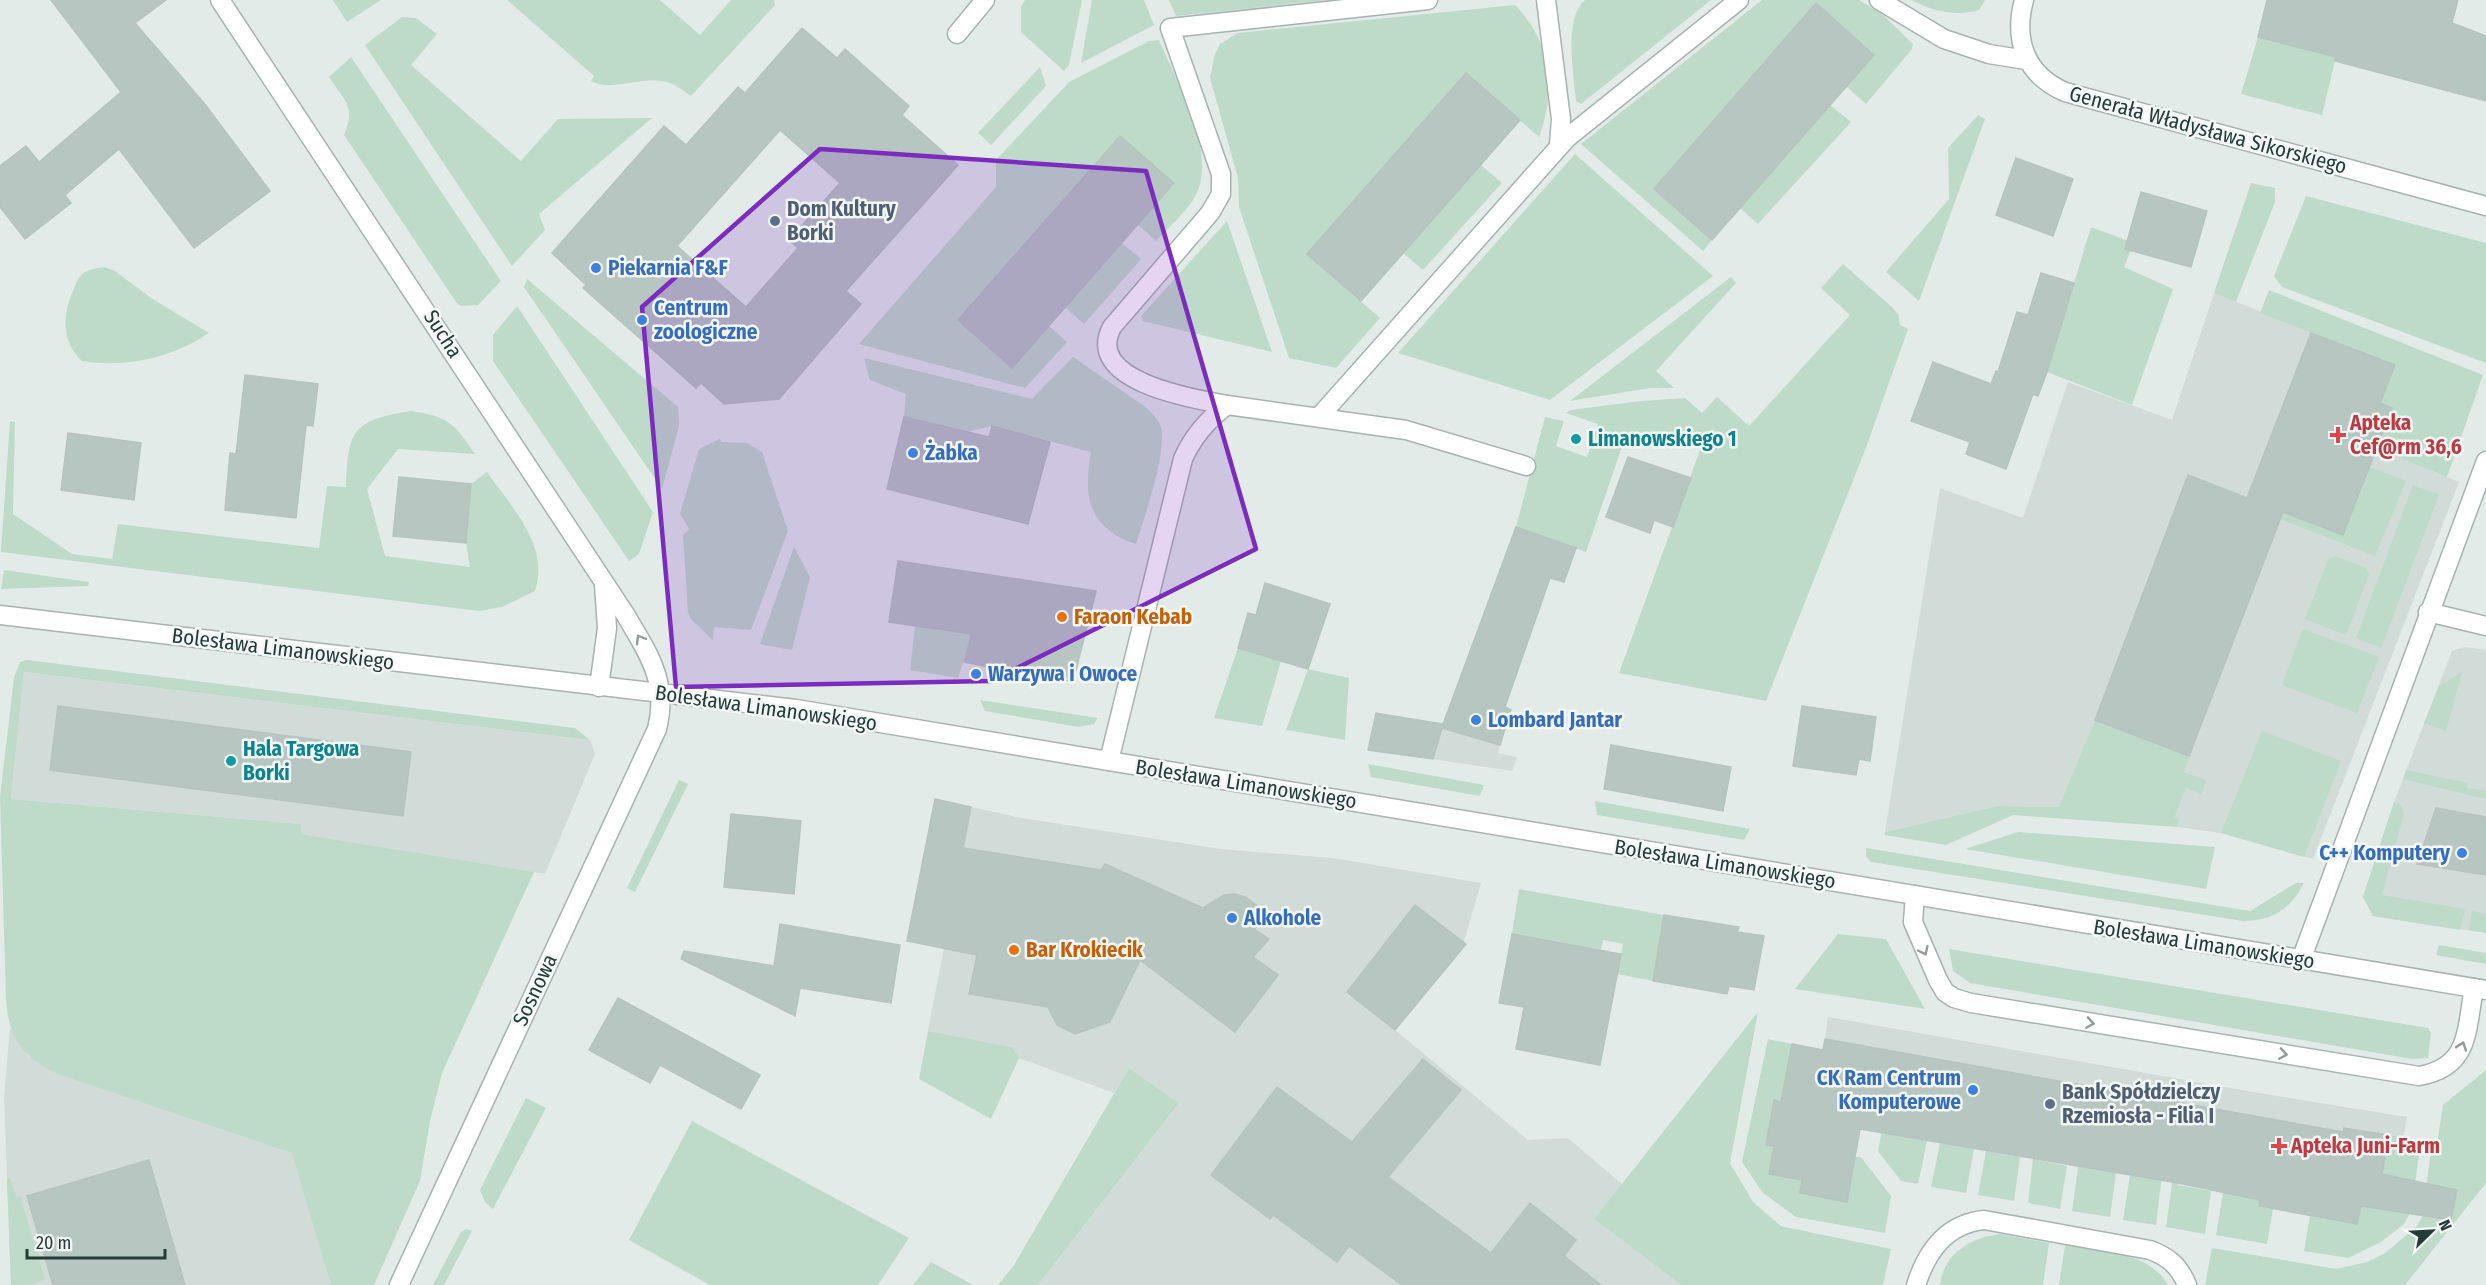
<svg xmlns="http://www.w3.org/2000/svg" width="2486" height="1285" font-family="'Fira Sans Condensed',sans-serif">
<rect width="100%" height="100%" fill="#e3ebe9"/>
<g fill="#d1dbd8">
<polygon points="2214,293 2395,365 2380,403 2392,408 2377,449 2459,482 2313,859 2221,833 2177,827 2180,820 2175,817 2186,788 2205,780 2184,772 2095,720 2060,807 1997,806 1885,832 1940,488 2023,518 2068,382 2172,420"/>
<polygon points="2465,647 2486,650 2486,933 2373,916 2363,897 2394,802 2452,651"/>
<polygon points="24,672 590,740 595,754 545,874 300,834 301,824 11,799"/>
<polygon points="1442,728 1500,745 1498,753 1517,757 1512,771 1433,759"/>
<polygon points="971,807 1022,818 1220,849 1333,858 1481,883 1462,948 1429,989 1416,979 1383,1020 1528,1140 1568,1138 1622,1184 1594,1219 1681,1285 1038,1285 1179,1103 1129,1068 1114,1093 1019,1058 1012,1047 928,1031"/>
<polygon points="1828,1017 2259,1093 2407,1117 2403,1138 2344,1128 2343,1132 1825,1039"/>
<polygon points="10,1027 28,1056 293,1153 331,1285 11,1285 4,1098"/>
</g>
<g fill="#bedbc9">
<polygon points="333,0 381,0 347,22"/>
<path d="M 507,0 L 660,0 L 700,35 L 731,0 L 774,0 L 775,5 L 691,96 C 682,90 673,82 662,81 C 638,77 613,92 591,81 L 594,76 Z"/>
<polygon points="1025,0 1082,0 1069,65 1064,71 1021,32 1021,6"/>
<polygon points="1092,0 1144,0 1154,25 1081,63"/>
<polygon points="1169,0 1328,0 1176,16"/>
<path d="M 1585,0 L 1711,0 L 1581,104 L 1576,101 C 1574,75 1563,18 1585,0 Z"/>
<polygon points="1762,0 1859,0 1881,13 1913,44 1912,49 1866,104 1846,86 1874,54 1816,3 1655,189 1712,240 1703,251 1581,144"/>
<path d="M 1911,0 L 1985,0 L 1979,10 C 1956,17 1932,11 1911,0 Z"/>
<path d="M 1515,5 C 1551,41 1557,90 1539,137 L 1466,73 L 1307,254 L 1380,318 L 1336,368 L 1289,358 L 1239,207 L 1238,178 L 1210,78 L 1215,54 L 1220,44 L 1238,33 Z"/>
<polygon points="402,17 416,18 437,34 411,65 521,161 558,119 652,118 539,214 545,230 512,266 365,45"/>
<polygon points="2258,37 2336,57 2322,115 2241,94"/>
<path d="M 1159,40 C 1177,83 1221,157 1193,200 C 1183,215 1168,228 1156,241 L 1138,225 L 1174,183 L 1012,368 L 1049,326 L 1067,342 L 1025,388 L 859,344 L 996,187 L 996,160 L 1069,82 L 1149,41 Z"/>
<path d="M 351,57 L 501,281 L 478,305 L 461,306 L 456,302 L 344,135 C 356,106 345,102 329,77 Z"/>
<polygon points="1040,67 1046,86 991,145 978,133"/>
<polygon points="1830,105 1851,122 1758,224 1740,208"/>
<polygon points="1978,115 1985,119 1919,301 1886,272 1949,199 1948,148"/>
<polygon points="1575,154 1713,276 1550,400 1398,353"/>
<polygon points="1481,165 1502,183 1423,270 1403,253"/>
<polygon points="2251,183 2275,188 2275,202 2236,302 2214,293"/>
<polygon points="2306,196 2486,243 2486,363 2282,287 2274,276"/>
<polygon points="1227,221 1272,352 1143,321 1141,316"/>
<polygon points="2091,227 2134,243 2124,267 2173,289 2132,405 2047,372"/>
<polygon points="1122,243 1141,259 1084,324 1065,307"/>
<polygon points="1843,264 1893,308 1898,314 1900,325 1908,329 1867,445 1766,701 1619,673 1704,439 1626,435 1586,552 1516,527 1545,417 1564,421 1556,446 1587,457 1598,424 1566,413 1570,410 1641,401 1685,398 1702,413 1717,397 1749,426 1850,315 1821,288"/>
<path d="M 104,267 L 115,271 L 151,298 L 209,333 C 172,358 127,368 82,361 C 62,343 62,315 73,291 C 76,284 78,276 85,272 C 91,269 98,268 104,267 Z"/>
<polygon points="1731,277 1736,283 1656,371 1674,388 1650,388 1570,401"/>
<polygon points="527,279 678,407 679,426 662,489 524,287"/>
<polygon points="2269,290 2483,375 2447,477 2377,449 2392,408 2380,403 2394,365 2260,313"/>
<polygon points="517,306 653,512 639,554 629,561 493,361 493,335"/>
<path d="M 1073,357 L 1144,406 C 1151,412 1159,419 1161,428 C 1167,453 1144,518 1136,544 C 1088,528 1083,497 1091,452 L 992,426 L 967,432 L 904,417 L 906,394 L 870,380 L 864,358 L 1032,399 Z"/>
<path d="M 410,411 C 448,416 454,423 475,454 L 398,449 L 367,489 L 385,556 L 470,567 L 466,543 L 471,484 L 487,472 C 511,507 550,545 535,591 L 502,607 L 479,611 L 1,552 L 10,421 L 15,422 L 13,514 L 72,554 L 112,559 L 118,524 L 319,548 L 327,486 L 346,487 C 348,430 352,421 410,411 Z"/>
<polygon points="720,439 722,442 747,443 762,452 788,531 751,630 714,627 713,640 691,619 688,612 683,535 689,529 680,514 699,449"/>
<polygon points="2369,467 2406,481 2375,556 2280,519 2283,512 2343,535"/>
<polygon points="2413,485 2439,495 2381,648 2356,638"/>
<polygon points="794,547 810,577 792,650 760,644"/>
<polygon points="2335,556 2366,568 2369,574 2346,635 2305,619 2328,560"/>
<polygon points="4,570 89,582 88,586 1,589"/>
<polygon points="978,614 958,678 910,670 915,626 953,632"/>
<polygon points="2303,629 2379,657 2357,713 2282,685"/>
<polygon points="1238,648 1281,661 1262,726 1214,718"/>
<path d="M 27,660 L 575,728 L 590,740 L 24,672 L 11,799 L 301,824 L 301,834 L 534,872 L 442,1073 L 430,1121 L 420,1181 L 374,1285 L 331,1285 L 292,1153 L 58,1074 C 22,1056 9,1040 6,999 L 0,797 L 14,677 L 20,662 Z"/>
<polygon points="1308,669 1349,678 1345,740 1286,730"/>
<polygon points="2462,672 2446,731 2424,723 2439,686"/>
<polygon points="980,700 1098,718 1094,724 1079,727 985,711"/>
<polygon points="2095,720 2189,756 2184,772 2206,780 2201,794 2186,788 2175,817 2180,820 2177,827 2013,815 1946,845 1884,835 1885,832 1997,806 2059,807"/>
<polygon points="2262,731 2341,761 2304,857 2221,833"/>
<polygon points="1368,764 1484,785 1480,796 1371,777"/>
<polygon points="2406,770 2468,783 2467,788 2486,791 2486,799 2403,779"/>
<polygon points="679,780 688,784 635,892 627,888"/>
<polygon points="1595,801 1750,829 1744,840 1597,815"/>
<polygon points="2394,802 2401,805 2404,813 2382,895 2465,909 2460,930 2373,916 2363,897"/>
<polygon points="2018,832 2215,847 2206,889 1965,849"/>
<path d="M 1866,848 L 2250,911 L 2296,883 L 2304,883 C 2291,909 2272,921 2243,921 L 1871,862 L 1866,856 Z"/>
<polygon points="1519,889 1664,915 1653,981 1617,974 1623,944 1603,940 1601,950 1512,934"/>
<polygon points="2472,911 2486,914 2486,933 2469,930"/>
<polygon points="1838,934 1886,939 1925,1009 1795,989"/>
<polygon points="2439,945 2486,953 2486,964 2436,955"/>
<polygon points="1949,949 2428,1028 2431,1033 2428,1058 2412,1059 1970,983 1953,971"/>
<polygon points="1758,1012 1730,1163 1753,1202 1781,1226 1891,1249 1883,1285 1681,1285 1594,1219"/>
<polygon points="928,1031 1012,1047 1019,1058 991,1119 919,1079"/>
<polygon points="1768,1039 1792,1044 1781,1102 1773,1101 1766,1145 1774,1146 1769,1174 1802,1180 1800,1193 1847,1202 1855,1157 1861,1157 1891,1196 1885,1233 1796,1217 1763,1193 1742,1162"/>
<polygon points="1129,1068 1179,1103 1038,1285 998,1285 1014,1265"/>
<polygon points="2486,1070 2486,1183 2405,1285 2205,1285 2212,1248 2336,1269 2367,1262 2384,1254 2417,1226 2422,1217 2431,1151 2436,1150 2443,1105"/>
<polygon points="526,1098 546,1108 493,1209 485,1202 480,1190"/>
<polygon points="692,1121 909,1238 878,1285 710,1285 629,1240"/>
<polygon points="1883,1125 1900,1136 1927,1141 1918,1184 1901,1181 1878,1151"/>
<polygon points="2389,1135 2421,1141 2411,1211 2404,1224 2381,1242 2348,1258 2304,1251 2310,1216 2357,1224 2361,1206 2382,1174"/>
<polygon points="1940,1143 1974,1149 1966,1193 1931,1187"/>
<polygon points="1986,1151 2020,1157 2014,1201 1978,1195"/>
<polygon points="2033,1159 2067,1166 2060,1209 2028,1203"/>
<polygon points="2079,1161 2087,1168 2116,1173 2110,1217 2072,1211"/>
<polygon points="2150,1173 2162,1175 2156,1225 2123,1220 2130,1175 2148,1178"/>
<polygon points="2173,1177 2179,1178 2178,1185 2211,1191 2205,1234 2166,1227"/>
<polygon points="7,1179 10,1179 17,1197 20,1196 45,1279 30,1285 11,1285"/>
<polygon points="2241,1189 2261,1193 2259,1207 2273,1209 2267,1244 2216,1235 2223,1193 2239,1196"/>
<polygon points="466,1229 472,1231 444,1285 433,1285 461,1232"/>
<path d="M 1999,1234 L 2049,1243 L 2043,1285 L 1940,1285 C 1944,1253 1969,1239 1999,1234 Z"/>
<path d="M 2065,1245 C 2099,1251 2149,1251 2168,1285 L 2059,1285 Z"/>
<polygon points="931,1262 973,1285 913,1285"/>
</g>
<g fill="#b8c6c2" stroke="#b6c4c0" stroke-width="1.5" fill-rule="evenodd">
<polygon points="51,0 166,0 135,23 204,103 270,191 194,248 119,149 65,195 71,203 25,239 0,207 0,166 26,146 39,162 121,92"/>
<polygon points="2267,0 2458,0 2452,23 2486,36 2486,101 2335,61 2336,57 2258,37"/>
<polygon points="1816,3 1874,55 1712,240 1654,189"/>
<path d="M 802,28 L 837,58 L 845,49 L 909,106 L 902,115 L 958,165 L 846,291 L 861,304 L 779,399 L 724,404 L 701,383 L 696,388 L 583,288 L 586,285 L 552,253 L 664,126 L 686,145 L 738,87 L 745,93 ZM 780,130 L 840,183 L 789,240 L 798,248 L 746,307 L 677,246 Z"/>
<polygon points="1466,73 1520,120 1361,301 1307,254"/>
<polygon points="1120,136 1174,183 1012,368 958,320"/>
<polygon points="2016,158 2073,179 2053,236 1996,215"/>
<polygon points="2141,192 2207,211 2191,267 2125,249"/>
<polygon points="2041,273 2074,283 2047,372 2038,396 2033,394 2006,469 1966,454 1970,442 1911,421 1933,362 1991,384 1996,371 1998,372 2017,312 2028,315"/>
<polygon points="2311,333 2395,365 2380,403 2392,408 2343,535 2283,512 2189,756 2095,720 2188,475 2247,498"/>
<polygon points="245,375 318,384 313,426 306,425 296,518 225,510 230,453 236,454"/>
<polygon points="904,417 989,437 992,426 1050,442 1028,524 887,489"/>
<polygon points="68,433 141,443 134,500 61,490"/>
<polygon points="1628,457 1691,478 1673,527 1654,520 1650,533 1606,517"/>
<polygon points="399,477 471,484 466,543 393,536"/>
<polygon points="1516,527 1576,548 1564,582 1550,578 1505,707 1511,710 1500,745 1442,728 1433,759 1368,750 1376,713 1443,724 1442,727"/>
<polygon points="898,561 1096,591 1073,682 1037,673 1036,677 964,662 972,634 889,622"/>
<polygon points="1265,583 1330,604 1308,669 1238,648 1248,613 1256,615"/>
<polygon points="58,706 411,752 403,816 50,770"/>
<polygon points="1802,706 1876,717 1870,761 1859,759 1856,775 1793,766"/>
<polygon points="1611,745 1731,767 1723,811 1604,789"/>
<polygon points="935,799 971,807 963,848 1101,870 1105,864 1203,908 1224,895 1234,894 1245,897 1259,907 1255,930 1269,939 1253,957 1278,975 1235,1032 1140,960 1110,1022 1075,1034 1057,1025 1048,1007 969,994 977,955 907,941"/>
<polygon points="2436,808 2486,817 2486,875 2417,864"/>
<polygon points="731,814 801,821 794,894 724,887"/>
<polygon points="1415,905 1466,944 1395,1030 1347,992"/>
<polygon points="1664,915 1739,927 1737,932 1764,936 1754,990 1729,986 1727,994 1653,981"/>
<polygon points="780,924 900,945 891,1003 800,988 795,1016 681,959 684,951 774,966"/>
<polygon points="1512,934 1621,954 1600,1065 1516,1049 1524,1007 1499,1003"/>
<polygon points="618,998 760,1075 741,1109 660,1065 650,1083 589,1050"/>
<polygon points="1825,1039 2343,1132 2344,1128 2389,1135 2382,1174 2457,1190 2451,1220 2361,1206 2357,1224 2259,1206 2260,1200 2178,1183 1860,1129 1847,1202 1800,1193 1802,1180 1769,1174 1774,1146 1766,1145 1774,1100 1781,1102 1792,1044 1823,1050"/>
<polygon points="1423,1059 1461,1090 1388,1177 1491,1253 1530,1203 1576,1240 1564,1256 1601,1285 1402,1285 1349,1246 1337,1262 1273,1215 1270,1219 1211,1175 1277,1087 1352,1142"/>
<polygon points="149,1160 185,1285 53,1285 27,1196"/>
</g>
<g fill="none" stroke-linecap="round" stroke-linejoin="round">
<g stroke="#a6b3b0" stroke-width="21">
<g id="minor">
<path d="M 220,0 L 625,614 C 648,653 669,682 657,729 L 399,1285"/>
<polyline points="1546,0 1561,119 1559,145"/>
<polyline points="1879,0 1944,39 1989,54 2026,60"/>
<path d="M 2024,0 C 2013,41 2026,75 2065,92 L 2486,206"/>
<polyline points="957,34 985,0"/>
<path d="M 1227,405 C 1193,399 1083,381 1112,327 L 1210,213 L 1221,194 L 1221,174 L 1170,28 L 1428,0"/>
<polyline points="1319,417 1567,138 1739,0"/>
<polyline points="2428,612 2486,626"/>
<polyline points="0,615 796,709 2486,990"/>
<polyline points="599,687 607,628 604,585"/>
<path d="M 1109,761 L 1183,459 C 1193,436 1207,420 1227,405 L 1406,430 L 1526,466"/>
<path d="M 1915,895 L 1913,922 L 1938,980 L 1945,992 L 1954,998 L 1971,1003 L 2419,1076 C 2470,1067 2466,1031 2474,988"/>
<polyline points="2301,960 2486,461"/>
<path d="M 1916,1285 C 1927,1251 1946,1224 1984,1220 L 2150,1250 C 2169,1257 2179,1266 2187,1285"/>
</g>
</g>
<use href="#minor" stroke="#fff" stroke-width="18"/>
</g>
<defs><path id="oneway-chevron" d="M-2-3.5L2.5 0L-2 3.5" fill="none" stroke-width="1.6" stroke-linecap="round" stroke-linejoin="round" transform="scale(1.5)"/></defs>
<g stroke="#929d9b">
<use href="#oneway-chevron" transform="translate(640 639) rotate(-120)"/>
<use href="#oneway-chevron" transform="translate(1924 951) rotate(65)"/>
<use href="#oneway-chevron" transform="translate(2090 1023) rotate(9)"/>
<use href="#oneway-chevron" transform="translate(2462 1046) rotate(-71)"/>
<use href="#oneway-chevron" transform="translate(2283 1054) rotate(9)"/>
</g>
<path fill="#7b2cbf" fill-opacity="0.2" stroke="#7b2cbf" stroke-width="4.5" stroke-linejoin="round" d="M 820,149 L 1146,171 L 1256,549 L 991,681 L 676,687 L 642,307 Z"/>
<g fill="#5c6f8a" stroke="#f3f8f6" stroke-width="2">
<circle cx="775" cy="221" r="6"/>
<circle cx="2050" cy="1104" r="6"/>
</g>
<g fill="#3f7fe0" stroke="#f3f8f6" stroke-width="2">
<circle cx="596" cy="268" r="6"/>
<circle cx="642" cy="320" r="6"/>
<circle cx="913" cy="453" r="6"/>
<circle cx="976" cy="674" r="6"/>
<circle cx="1476" cy="720" r="6"/>
<circle cx="2462" cy="853" r="6"/>
<circle cx="1232" cy="918" r="6"/>
<circle cx="1973" cy="1090" r="6"/>
</g>
<g fill="#e0444e" stroke="#f3f8f6" stroke-width="2">
<path d="M2335 426h6v6h6v6h-6v6h-6v-6h-6v-6h6z"/>
<path d="M2276 1137h6v6h6v6h-6v6h-6v-6h-6v-6h6z"/>
</g>
<g fill="#0f9aa8" stroke="#f3f8f6" stroke-width="2">
<circle cx="1576" cy="439" r="6"/>
<circle cx="231" cy="761" r="6"/>
</g>
<g fill="#e8710a" stroke="#f3f8f6" stroke-width="2">
<circle cx="1062" cy="617" r="6"/>
<circle cx="1014" cy="950" r="6"/>
</g>
<g text-anchor="middle" dominant-baseline="central" stroke-width="5" stroke-linejoin="round" paint-order="stroke">
<g font-size="21" fill="#243b37" stroke="#f3f8f6">
<text transform="translate(2208 130) rotate(15)">Generała Władysława Sikorskiego</text>
<text transform="translate(443 334) rotate(57)">Sucha</text>
<text transform="translate(283 649) rotate(7)">Bolesława Limanowskiego</text>
<text transform="translate(766 708) rotate(8)">Bolesława Limanowskiego</text>
<text transform="translate(1246 784) rotate(9)">Bolesława Limanowskiego</text>
<text transform="translate(1725 864) rotate(9)">Bolesława Limanowskiego</text>
<text transform="translate(2204 944) rotate(9)">Bolesława Limanowskiego</text>
<text transform="translate(535 990) rotate(-65)">Sosnowa</text>
</g>
<g font-size="21" font-weight="bold" fill="#4e5e75" stroke="#f3f8f6" text-anchor="start">
<text x="787" y="209">Dom Kultury<tspan x="787" dy="24">Borki</tspan></text>
<text x="2062" y="1092">Bank Spółdzielczy<tspan x="2062" dy="24">Rzemiosła - Filia I</tspan></text>
</g>
<g font-size="21" font-weight="bold" fill="#366cbe" stroke="#f3f8f6" text-anchor="start">
<text x="608" y="268">Piekarnia F&amp;F</text>
<text x="654" y="308">Centrum<tspan x="654" dy="24">zoologiczne</tspan></text>
<text x="925" y="453">Żabka</text>
<text x="988" y="674">Warzywa i Owoce</text>
<text x="1488" y="720">Lombard Jantar</text>
<text x="2450" y="853" text-anchor="end">C++ Komputery</text>
<text x="1244" y="918">Alkohole</text>
<text x="1961" y="1078" text-anchor="end">CK Ram Centrum<tspan x="1961" dy="24">Komputerowe</tspan></text>
</g>
<g font-size="21" font-weight="bold" fill="#be3a42" stroke="#f3f8f6" text-anchor="start">
<text x="2350" y="423">Apteka<tspan x="2350" dy="24">Cef@rm 36,6</tspan></text>
<text x="2291" y="1146">Apteka Juni-Farm</text>
</g>
<g font-size="21" font-weight="bold" fill="#0d838f" stroke="#f3f8f6" text-anchor="start">
<text x="1588" y="439">Limanowskiego 1</text>
<text x="243" y="749">Hala Targowa<tspan x="243" dy="24">Borki</tspan></text>
</g>
<g font-size="21" font-weight="bold" fill="#c56008" stroke="#f3f8f6" text-anchor="start">
<text x="1074" y="617">Faraon Kebab</text>
<text x="1026" y="950">Bar Krokiecik</text>
</g>
</g>
<g transform="translate(2432 1231) rotate(66)" stroke="#f3f8f6" stroke-width="4.5" paint-order="stroke">
<path d="M0-4.5L10 22L0 15L-10 22Z" fill="#243b37"/>
<text y="-9" font-size="16" font-weight="bold" text-anchor="middle" fill="#243b37">N</text>
</g>
<path d="M27 1249v9h138v-9" fill="none" stroke="#243b37" stroke-width="3"/>
<text x="36" y="1249" font-size="18" fill="#243b37" stroke="#f3f8f6" stroke-width="4.5" paint-order="stroke">20 m</text>
</svg>
